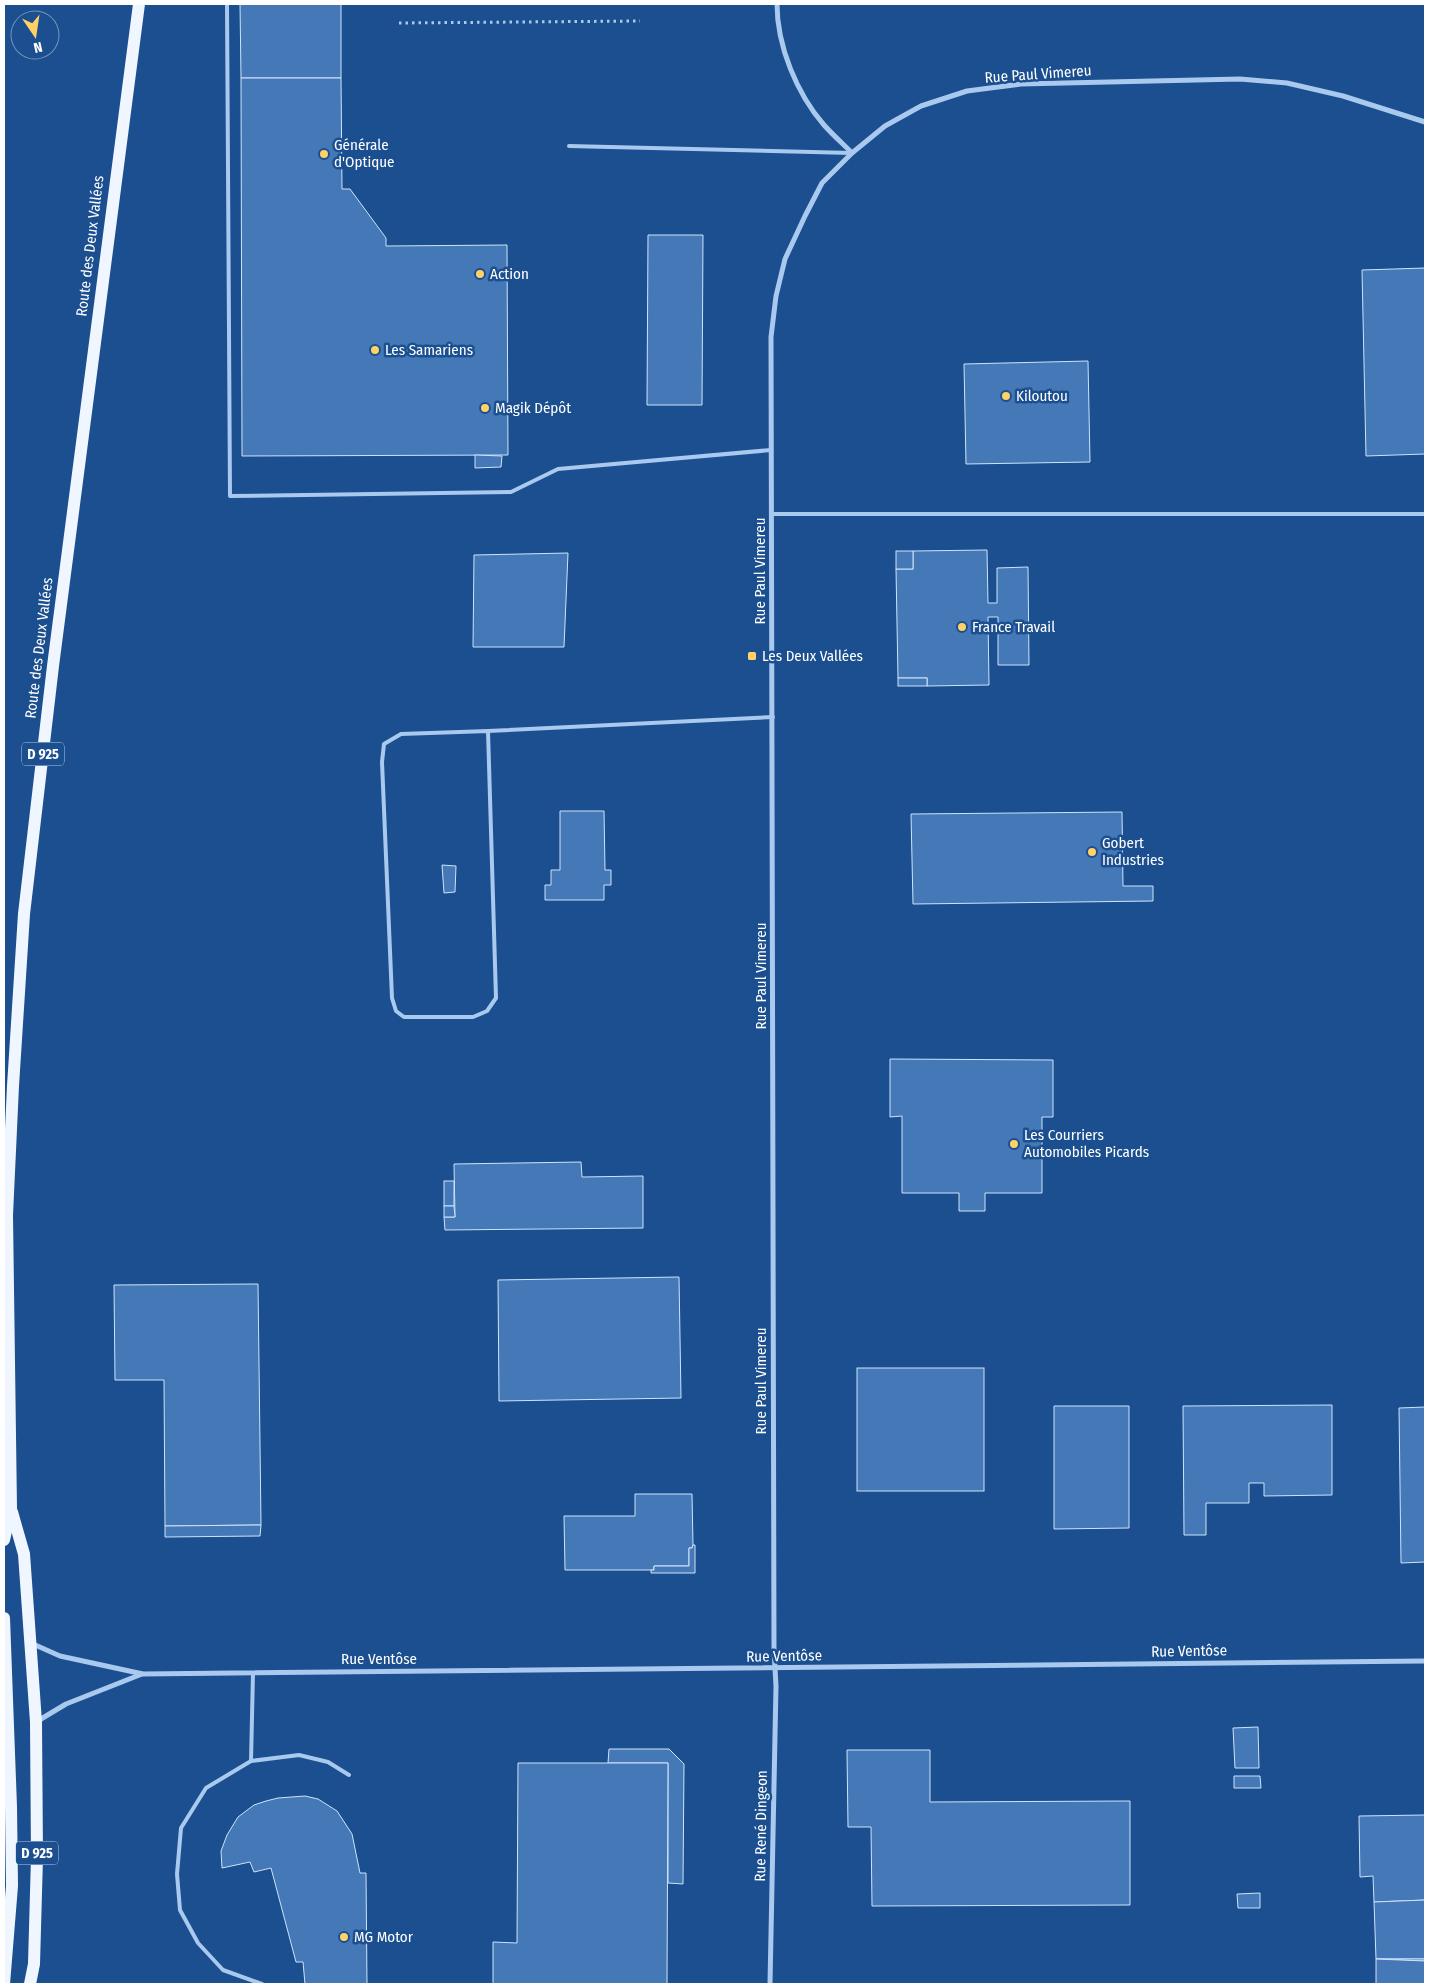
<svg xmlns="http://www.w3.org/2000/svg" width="1429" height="1988" font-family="'Fira Sans Condensed',sans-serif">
<rect width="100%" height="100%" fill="#1b4f8f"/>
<g fill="#4478b7" stroke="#cfe3fa">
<polygon points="240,4 341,4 341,78 241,78"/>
<polygon points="241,78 341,78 342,189 350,189 386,238 386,246 507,245 508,455 242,456"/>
<polygon points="648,235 703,235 702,405 647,405"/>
<polygon points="1425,268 1425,454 1366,456 1362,270"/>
<polygon points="1088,361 1090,462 966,464 964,364"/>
<polygon points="475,455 502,456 501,467 475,468"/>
<polygon points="987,550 988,603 997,603 997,568 1028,567 1029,665 998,665 998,617 988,617 989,685 927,686 927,678 898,678 896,569 913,569 913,551"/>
<rect x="896" y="551" width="17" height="18"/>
<polygon points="568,553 564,647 473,647 474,555"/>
<rect x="898" y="678" width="29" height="8"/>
<polygon points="560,811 604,811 605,870 611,870 611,885 604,885 604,900 545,900 545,885 551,885 551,870 560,870"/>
<polygon points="1122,812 1123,886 1153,886 1153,901 913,904 911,814"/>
<polygon points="442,865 456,866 455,892 444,893"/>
<polygon points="890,1059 1053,1060 1053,1117 1042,1117 1042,1193 985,1193 985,1211 959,1211 959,1193 902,1193 902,1116 890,1117"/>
<polygon points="581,1162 582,1177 643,1176 643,1228 445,1230 444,1217 455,1217 454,1164"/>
<rect x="444" y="1181" width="10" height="25"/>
<polygon points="444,1206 454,1206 455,1217 444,1217"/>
<polygon points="679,1277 681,1398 499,1401 498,1280"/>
<polygon points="258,1284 261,1525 165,1526 164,1380 115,1380 114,1285"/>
<rect x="857" y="1368" width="127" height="123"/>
<polygon points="1332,1405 1332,1495 1264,1496 1264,1483 1249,1483 1249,1503 1206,1503 1206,1535 1184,1535 1183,1406"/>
<polygon points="1054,1406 1129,1406 1129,1528 1054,1529"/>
<polygon points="1425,1407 1425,1562 1401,1563 1399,1408"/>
<polygon points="635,1494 692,1494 693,1545 692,1548 689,1548 689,1566 654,1566 654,1570 565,1570 564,1516 635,1516"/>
<polygon points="261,1525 260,1536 165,1537 165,1526"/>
<polygon points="693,1545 695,1545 695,1573 651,1573 651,1570 654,1570 654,1566 689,1566 689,1548 692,1548"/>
<polygon points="1258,1727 1259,1768 1235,1768 1233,1728"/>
<polygon points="609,1749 669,1749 684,1764 683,1884 668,1883 668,1763 608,1763"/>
<polygon points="847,1750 930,1750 930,1802 1130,1801 1130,1905 872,1906 871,1827 848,1827"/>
<polygon points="518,1763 668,1763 667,1984 493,1984 493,1942 517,1943"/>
<polygon points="1234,1776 1260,1776 1261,1788 1234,1788"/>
<polygon points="305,1796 318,1799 337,1811 352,1834 360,1873 366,1873 367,1984 305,1984 303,1962 296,1962 271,1868 254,1872 250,1862 222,1868 221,1851 227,1835 238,1817 254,1805 266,1801 278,1798"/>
<polygon points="1425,1815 1425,1900 1374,1902 1373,1876 1360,1877 1359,1816"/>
<polygon points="1260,1893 1260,1908 1238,1908 1237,1894"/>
<polygon points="1425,1900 1425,1959 1376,1959 1374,1902"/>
<polygon points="1376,1959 1425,1959 1425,1961"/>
<polygon points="1376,1959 1425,1961 1425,1984 1376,1984"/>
</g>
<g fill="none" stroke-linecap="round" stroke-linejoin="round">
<polyline stroke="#a9c9ee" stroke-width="3" stroke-dasharray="2.5 4" stroke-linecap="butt" points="399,23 640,21"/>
<g stroke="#a9c9ee" stroke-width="4">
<polyline points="227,4 230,496 511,492 558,469 771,450"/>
<polyline points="569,146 852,153"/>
<polyline points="772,514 1425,514"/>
<polyline points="488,731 496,998 487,1011 473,1017 404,1017 396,1011 392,998 382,762 384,744 401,734 488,731 773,717"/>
<polyline points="253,1673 251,1761 206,1788 181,1828 177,1874 180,1910 198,1943 223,1970 262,1984"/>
<polyline points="251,1761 299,1755 328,1762 349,1775"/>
</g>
<g stroke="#a9c9ee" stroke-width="5">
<path d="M 777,4 C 777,46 797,94 824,125 C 833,135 843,144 852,153"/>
<polyline points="33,1644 60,1656 143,1674 1425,1661"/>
<polyline points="36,1722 66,1704 142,1674"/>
<polyline points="770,1984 776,1686 774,1650 771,337 776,296 785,259 805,216 822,183 852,153 885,126 921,106 967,91 1021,84 1240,79 1287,83 1343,96 1425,122"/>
</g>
<g stroke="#f0f6ff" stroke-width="12">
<polyline points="12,1512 24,1554 36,1722 37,1857 34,1964 30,1984"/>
<polyline points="4,1540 11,1509 7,1215 13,1086 24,914 53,666 139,4"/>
<polyline points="4,1618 11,1807 12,1886 4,1984"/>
</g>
</g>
<g fill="#ffd166" stroke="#1b4f8f" stroke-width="2">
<circle cx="324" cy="154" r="5"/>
<circle cx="480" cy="274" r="5"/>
<circle cx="375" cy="350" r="5"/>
<circle cx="1006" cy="396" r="5"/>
<circle cx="485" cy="408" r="5"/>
<circle cx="962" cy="627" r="5"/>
<rect x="747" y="651" width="10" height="10" rx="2.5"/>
<circle cx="1092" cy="852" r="5"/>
<circle cx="1014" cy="1144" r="5"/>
<circle cx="344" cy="1937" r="5"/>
</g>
<g text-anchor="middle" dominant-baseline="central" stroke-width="5" stroke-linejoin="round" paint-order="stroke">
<g fill="#1b4f8f" stroke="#bbcadd" stroke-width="1">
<rect x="22" y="742.5" width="42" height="23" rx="4"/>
<rect x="16" y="1841.5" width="42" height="23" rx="4"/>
</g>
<g font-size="14" font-weight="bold" fill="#fff">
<text x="43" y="754">D 925</text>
<text x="37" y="1853">D 925</text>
</g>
<g font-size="15" fill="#fff" stroke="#1b4f8f">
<text transform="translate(1038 74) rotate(-4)">Rue Paul Vimereu</text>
<text transform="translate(90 246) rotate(-83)">Route des Deux Vallées</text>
<text transform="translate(760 571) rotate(-90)">Rue Paul Vimereu</text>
<text transform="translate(39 648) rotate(-83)">Route des Deux Vallées</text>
<text transform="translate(761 976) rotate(-90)">Rue Paul Vimereu</text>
<text transform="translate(761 1381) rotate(-90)">Rue Paul Vimereu</text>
<text transform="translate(1189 1651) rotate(-1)">Rue Ventôse</text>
<text transform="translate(784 1656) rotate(-1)">Rue Ventôse</text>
<text x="379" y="1659">Rue Ventôse</text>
<text transform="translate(761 1826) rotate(-89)">Rue René Dingeon</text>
</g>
<g font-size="15" fill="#fff" stroke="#1b4f8f" text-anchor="start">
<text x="334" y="145">Générale<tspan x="334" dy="17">d'Optique</tspan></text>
<text x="490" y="274">Action</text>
<text x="385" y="350">Les Samariens</text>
<text x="1016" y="396">Kiloutou</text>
<text x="495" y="408">Magik Dépôt</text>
<text x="972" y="627">France Travail</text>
<text x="762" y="656">Les Deux Vallées</text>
<text x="1102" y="843">Gobert<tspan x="1102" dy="17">Industries</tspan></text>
<text x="1024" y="1135">Les Courriers<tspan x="1024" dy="17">Automobiles Picards</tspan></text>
<text x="354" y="1937">MG Motor</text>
</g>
</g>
<rect width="1429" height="1988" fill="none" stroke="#ffffff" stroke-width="10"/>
<g transform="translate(35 35) rotate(167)"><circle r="24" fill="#1b4f8f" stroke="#7695bc"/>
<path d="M0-4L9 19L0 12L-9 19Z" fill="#ffd166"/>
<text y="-8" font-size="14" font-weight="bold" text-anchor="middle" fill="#ffffff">N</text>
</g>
</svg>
